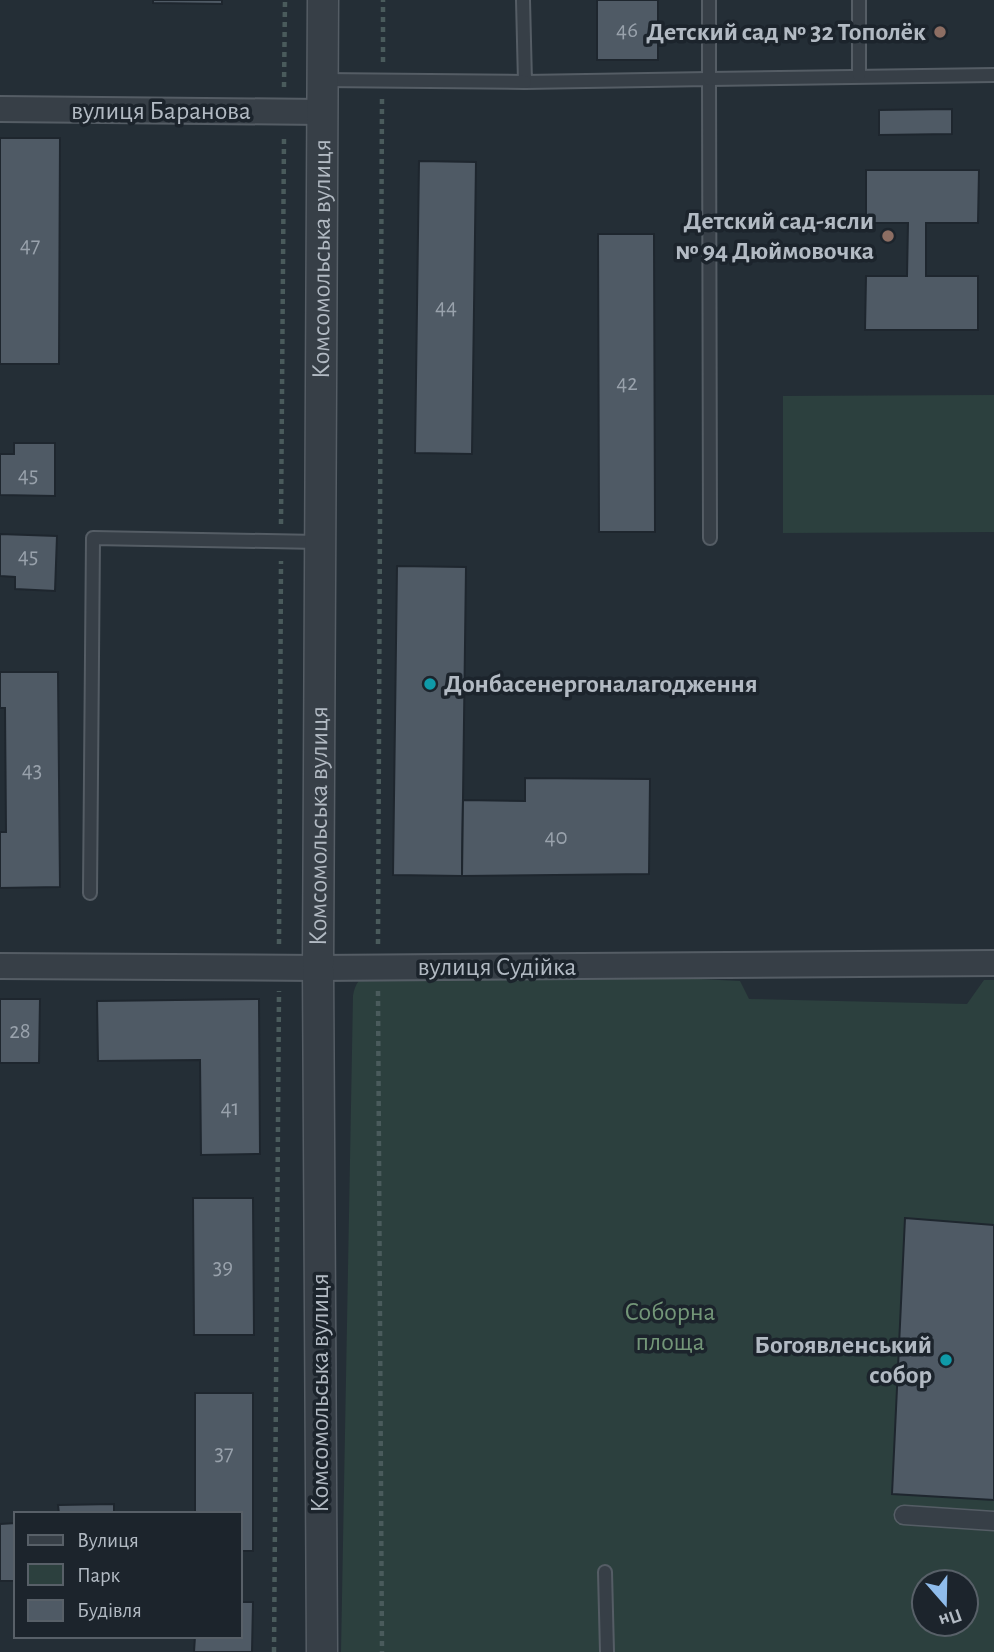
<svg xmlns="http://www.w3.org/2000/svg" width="994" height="1652" font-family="'Alegreya Sans',sans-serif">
<rect width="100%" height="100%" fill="#242e36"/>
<g fill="#2c403e" fill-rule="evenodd">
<polygon points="994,395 994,532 783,533 783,396"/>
<path d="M 399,964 L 740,981 L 749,999 L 967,1004 L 984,980 L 994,980 L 994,1652 L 341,1652 L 353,996 C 357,970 377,970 399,964 ZM 924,1582 L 966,1582 L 966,1624 L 924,1624 Z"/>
</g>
<g fill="#4f5a65" stroke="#1e262e" stroke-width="2">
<polygon points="153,0 222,0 222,4 153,3"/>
<rect x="597" y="0" width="61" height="60"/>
<polygon points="952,109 952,134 879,135 879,110"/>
<polygon points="0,138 60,138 59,364 0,364"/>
<polygon points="419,161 476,162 472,454 415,453"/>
<polygon points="866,170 979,170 978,223 926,223 926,276 978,276 978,330 865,330 866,276 907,276 908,223 866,223"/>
<polygon points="598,234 654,234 655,532 599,532"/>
<polygon points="14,443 55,443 55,496 0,495 0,454 14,454"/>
<polygon points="0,534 57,536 55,591 15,589 15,577 0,576"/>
<polygon points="397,566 466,567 462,876 393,875"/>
<polygon points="0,672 58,672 60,887 0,888 0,832 6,832 5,708 0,708"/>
<polygon points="525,778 650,779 649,874 462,876 463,800 525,801"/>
<polygon points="0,999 40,999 39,1063 0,1063"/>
<polygon points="259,999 260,1154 201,1155 200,1060 98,1061 97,1001"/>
<polygon points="193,1198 253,1198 254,1335 194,1335"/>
<polygon points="905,1218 994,1225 994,1500 892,1494"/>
<polygon points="195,1393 253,1393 253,1551 240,1551 240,1514 195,1514"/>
<polygon points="114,1504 114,1514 59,1514 58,1505"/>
<polygon points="16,1523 16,1581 0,1581 0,1524"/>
<polygon points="240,1602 253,1602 252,1652 194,1652 195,1636 240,1636"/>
</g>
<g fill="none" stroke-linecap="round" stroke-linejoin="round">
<g stroke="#555d65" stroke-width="16">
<g id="service">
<polyline points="523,0 525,82 709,79 710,538"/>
<polyline points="709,0 709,79 994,75"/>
<polyline points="859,0 859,75"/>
<polyline points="322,80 525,82"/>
<polyline points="90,893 93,538 319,542"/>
<polyline points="605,1572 607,1652"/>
</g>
</g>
<g stroke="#555d65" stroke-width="21">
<polyline id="pedestrian" points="904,1515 994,1521"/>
</g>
<g stroke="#555d65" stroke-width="28">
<g id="minor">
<polyline points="0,109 322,112"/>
<polyline points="0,966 318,968 994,963"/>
</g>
</g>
<g stroke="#555d65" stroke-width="33">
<g id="tertiary">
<path id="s1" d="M 322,1652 L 318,968 L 323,0"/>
</g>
</g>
<g stroke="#4a5b5c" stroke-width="4.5" stroke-dasharray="5 5" stroke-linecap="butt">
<polyline points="383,62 383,0"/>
<polyline points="284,87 285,0"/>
<polyline points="281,524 284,137"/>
<polyline points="279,944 281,561"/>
<polyline points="378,944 382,99"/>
<polyline points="378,991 382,1652"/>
<polyline points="274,1652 279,991"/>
</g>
<use href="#service" stroke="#373f47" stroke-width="12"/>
<use href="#pedestrian" stroke="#373f47" stroke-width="18"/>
<use href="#minor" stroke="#373f47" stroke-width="24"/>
<use href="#tertiary" stroke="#373f47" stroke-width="30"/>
</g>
<g fill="#8d6e63" stroke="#1c242c" stroke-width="2.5">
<circle cx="940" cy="32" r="7"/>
<circle cx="888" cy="236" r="7"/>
</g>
<g fill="#0f9aa8" stroke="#1c242c" stroke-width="2.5">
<circle cx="430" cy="684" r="7"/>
<circle cx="946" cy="1360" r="7"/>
</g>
<g text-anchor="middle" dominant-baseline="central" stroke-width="7" stroke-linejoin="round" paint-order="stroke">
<g font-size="23" fill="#99a2ac">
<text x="627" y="30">46</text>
<text x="30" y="245">47</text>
<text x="446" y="307">44</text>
<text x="627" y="383">42</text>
<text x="28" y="475">45</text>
<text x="28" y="556">45</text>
<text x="32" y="770">43</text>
<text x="556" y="837">40</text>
<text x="20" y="1031">28</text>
<text x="230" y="1108">41</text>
<text x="223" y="1267">39</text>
<text x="224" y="1453">37</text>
</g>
<g font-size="26" font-weight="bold" fill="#b2bac3" stroke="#1c242c" text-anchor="end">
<text x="926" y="32">Детский сад № 32 Тополёк</text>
<text x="874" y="221">Детский сад-ясли<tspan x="874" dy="30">№ 94 Дюймовочка</tspan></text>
<text x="444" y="684" text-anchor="start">Донбасенергоналагодження</text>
<text x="932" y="1345">Богоявленський<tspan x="932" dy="30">собор</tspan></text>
</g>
<g font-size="26" fill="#b2bac3" stroke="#1c242c">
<text x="161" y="111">вулиця Баранова</text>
<text stroke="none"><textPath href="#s1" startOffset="1393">Комсомольська вулиця</textPath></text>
<text stroke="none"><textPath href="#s1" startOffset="826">Комсомольська вулиця</textPath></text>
<text x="497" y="967">вулиця Судійка</text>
<text transform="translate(320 1393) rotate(-90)">Комсомольська вулиця</text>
</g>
<g font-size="26" fill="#739678" stroke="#1c242c">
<text x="670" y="1312">Соборна<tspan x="670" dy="30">площа</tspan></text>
</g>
</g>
<rect x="14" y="1512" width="228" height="126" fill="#1c242c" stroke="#586068" stroke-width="2"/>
<rect x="28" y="1535" width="35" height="10" fill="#373f47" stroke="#586068" stroke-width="2"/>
<text x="77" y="1547" font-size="21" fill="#b2bac3">Вулиця</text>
<rect x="28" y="1564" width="35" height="21" fill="#2c403e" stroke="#586068" stroke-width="2"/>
<text x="77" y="1582" font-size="21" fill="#b2bac3">Парк</text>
<rect x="28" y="1600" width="35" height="21" fill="#4f5a65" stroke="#586068" stroke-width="2"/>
<text x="77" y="1617" font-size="21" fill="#b2bac3">Будівля</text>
<g transform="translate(945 1603) rotate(160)"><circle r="33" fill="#1c242c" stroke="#586068" stroke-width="2"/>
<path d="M0-5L12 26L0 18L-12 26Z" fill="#8fbceb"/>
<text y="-10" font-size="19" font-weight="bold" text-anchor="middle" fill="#b2bac3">Пн</text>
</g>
</svg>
